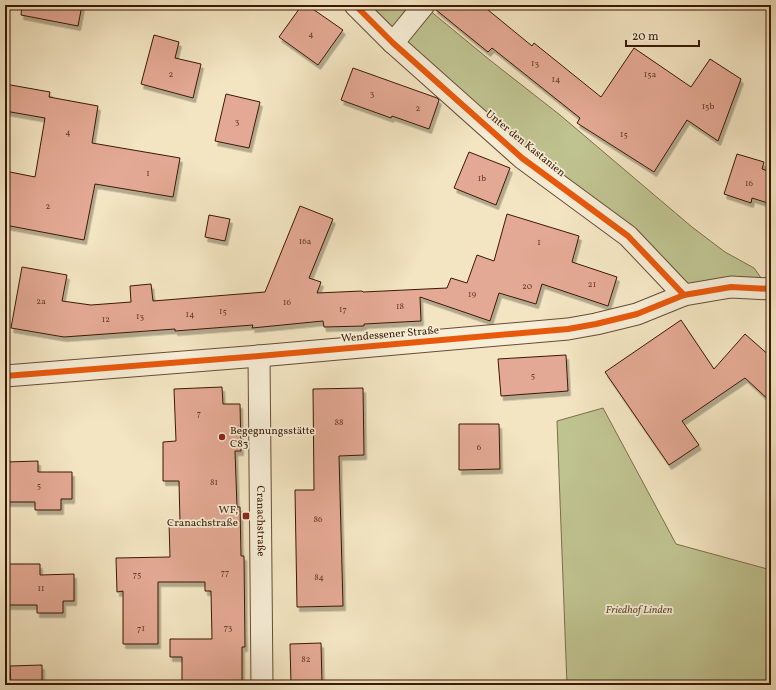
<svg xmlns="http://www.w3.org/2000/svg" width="776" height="690" font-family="Vollkorn,serif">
<defs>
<filter id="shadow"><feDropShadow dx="2.5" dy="4.5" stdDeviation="0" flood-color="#0004"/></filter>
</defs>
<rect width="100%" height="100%" fill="#f3e5c2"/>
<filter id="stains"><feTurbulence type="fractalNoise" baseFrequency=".005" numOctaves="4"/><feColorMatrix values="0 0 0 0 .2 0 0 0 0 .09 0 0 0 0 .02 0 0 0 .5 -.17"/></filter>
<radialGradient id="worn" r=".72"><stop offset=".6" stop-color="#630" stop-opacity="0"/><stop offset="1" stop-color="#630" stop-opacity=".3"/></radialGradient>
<g fill="#bfc390" stroke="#7c6e4a">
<polygon points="355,5 423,5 491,61 560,115 692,227 725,252 754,268 769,289 684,295"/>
<polygon points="603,408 676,544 771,570 771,685 567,685 557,421"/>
</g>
<g fill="#e4a994" stroke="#3a1905" filter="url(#shadow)">
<polygon points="22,5 82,5 78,26 21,15"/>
<polygon points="302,5 307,5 343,30 318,65 279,37"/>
<polygon points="436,5 482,5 532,46 534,43 601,97 634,48 691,87 710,59 741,79 718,141 687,120 654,172 577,123 580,118 492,48 488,52 435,9"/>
<polygon points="154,35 179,42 175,58 201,64 193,98 141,84"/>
<polygon points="353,68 437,98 439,100 429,129 392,116 391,118 341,100"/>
<polygon points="5,84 50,92 49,97 98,106 92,143 180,158 173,197 95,184 84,240 5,225 5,171 35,177 45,118 5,111"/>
<polygon points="226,94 260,102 249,148 215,141"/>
<polygon points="469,152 510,168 496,205 454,188"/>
<polygon points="737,154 764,162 762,169 771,172 771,204 752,198 751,203 724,194"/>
<polygon points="300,206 333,219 309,278 321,282 317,293 362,291 363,292 447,288 451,278 467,283 477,255 494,261 507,214 579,236 572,262 617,277 608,306 542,284 536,304 499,293 490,321 420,297 421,321 364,324 364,326 324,327 323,321 252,328 253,325 175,331 175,329 64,337 11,328 22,267 67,275 62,301 91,305 131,302 130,286 151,284 153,301 265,292"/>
<polygon points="209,215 230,219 225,241 205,237"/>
<polygon points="681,320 714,369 745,334 771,357 771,402 745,378 682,421 699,445 669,465 605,372"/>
<polygon points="566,355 568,391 501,396 498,359"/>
<polygon points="222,387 223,404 240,404 241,451 235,451 237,507 240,507 241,556 244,556 245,647 242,647 242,685 182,685 182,657 170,657 170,639 212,639 211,591 205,591 205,582 158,582 158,644 123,644 123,591 117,592 116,558 170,557 169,522 180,522 179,481 163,481 163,442 176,441 174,389"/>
<polygon points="363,388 364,455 339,456 343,606 297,607 295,490 314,490 313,389"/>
<polygon points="459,424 499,424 500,469 459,470"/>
<polygon points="38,461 38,472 72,472 72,499 61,499 61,510 35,510 35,502 7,502 6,462"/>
<polygon points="8,564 40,564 40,575 74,574 74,601 63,601 63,613 37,613 37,605 8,605"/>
<polygon points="321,643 322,685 291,685 290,644"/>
<polygon points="42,665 42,685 11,685 10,666"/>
</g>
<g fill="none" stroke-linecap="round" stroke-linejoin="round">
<g stroke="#684c34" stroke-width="23">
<g id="street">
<polyline points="355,5 393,43 522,158 628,236 684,295"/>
<polyline points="393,43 424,5"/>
<path id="s1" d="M 259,356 L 262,685"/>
<polyline points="5,376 259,356 568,329 596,324 637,314 684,295 731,287 771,289"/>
</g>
</g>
<use href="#street" stroke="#f7eed7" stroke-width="21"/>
<g stroke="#f7eed7" stroke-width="8">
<g id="cycleway">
<polyline points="355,5 393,43 522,158 628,236 684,295"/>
<polyline points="5,376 259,356 568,329 596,324 637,314 684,295 731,287 771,289"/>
</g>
</g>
<use href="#cycleway" stroke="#e8590c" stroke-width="6"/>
</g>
<g fill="#8f2418" stroke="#f7eed7" stroke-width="1.5">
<circle cx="222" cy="437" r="4"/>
<rect x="242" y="512" width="8" height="8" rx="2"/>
</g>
<g text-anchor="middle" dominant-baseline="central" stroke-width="3.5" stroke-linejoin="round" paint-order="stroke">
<g font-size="9" fill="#643d29">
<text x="311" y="34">4</text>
<text x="535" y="63">13</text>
<text x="171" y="74">2</text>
<text x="650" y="74">15a</text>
<text x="556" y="79">14</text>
<text x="372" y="93">3</text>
<text x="708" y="106">15b</text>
<text x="418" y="108">2</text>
<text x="237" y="121">3</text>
<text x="68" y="132">4</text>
<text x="624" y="134">15</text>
<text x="148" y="173">1</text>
<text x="482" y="178">1b</text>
<text x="749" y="183">16</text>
<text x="48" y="206">2</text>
<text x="305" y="241">16a</text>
<text x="539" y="242">1</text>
<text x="592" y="284">21</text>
<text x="527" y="286">20</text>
<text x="472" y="294">19</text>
<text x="41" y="301">2a</text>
<text x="287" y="302">16</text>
<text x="400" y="306">18</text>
<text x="343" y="309">17</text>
<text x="223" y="311">15</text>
<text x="190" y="314">14</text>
<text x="140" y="316">13</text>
<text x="106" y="319">12</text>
<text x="533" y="375">5</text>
<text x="199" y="413">7</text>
<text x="339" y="422">88</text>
<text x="479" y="447">6</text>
<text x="214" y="482">81</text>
<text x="39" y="485">5</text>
<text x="318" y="519">86</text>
<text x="225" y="572">77</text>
<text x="137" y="574">75</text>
<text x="319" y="577">84</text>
<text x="41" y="588">11</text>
<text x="228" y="627">73</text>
<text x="141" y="628">71</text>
<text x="306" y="659">82</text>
</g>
<g font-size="11" fill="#3a1905" stroke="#f7eed7">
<text transform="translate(525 144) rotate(39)">Unter den Kastanien</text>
<text transform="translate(390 335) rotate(-5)">Wendessener Straße</text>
<text stroke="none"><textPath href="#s1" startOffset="165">Cranachstraße</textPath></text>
</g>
<g font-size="11" fill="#3a1905" stroke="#f7eed7" text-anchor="start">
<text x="230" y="431">Begegnungsstätte<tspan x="230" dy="13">C83</tspan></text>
<text x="238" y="510" text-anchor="end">WF,<tspan x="238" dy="13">Cranachstraße</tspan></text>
</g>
<g font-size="11" font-style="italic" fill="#624c2f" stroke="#f7eed7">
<text x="639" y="610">Friedhof Linden</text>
</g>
</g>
<rect width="776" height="690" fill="none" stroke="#f3e5c2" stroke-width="20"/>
<rect x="6" y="6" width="764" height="678" fill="none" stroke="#3a1905" stroke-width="2"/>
<rect x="10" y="10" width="756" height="670" fill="none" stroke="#3a1905"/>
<path d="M626 40v6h73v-6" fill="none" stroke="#3a1905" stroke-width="2"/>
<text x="632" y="40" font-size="12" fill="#3a1905" stroke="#f7eed7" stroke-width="3" paint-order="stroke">20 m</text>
<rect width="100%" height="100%" filter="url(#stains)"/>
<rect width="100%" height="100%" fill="url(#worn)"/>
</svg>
